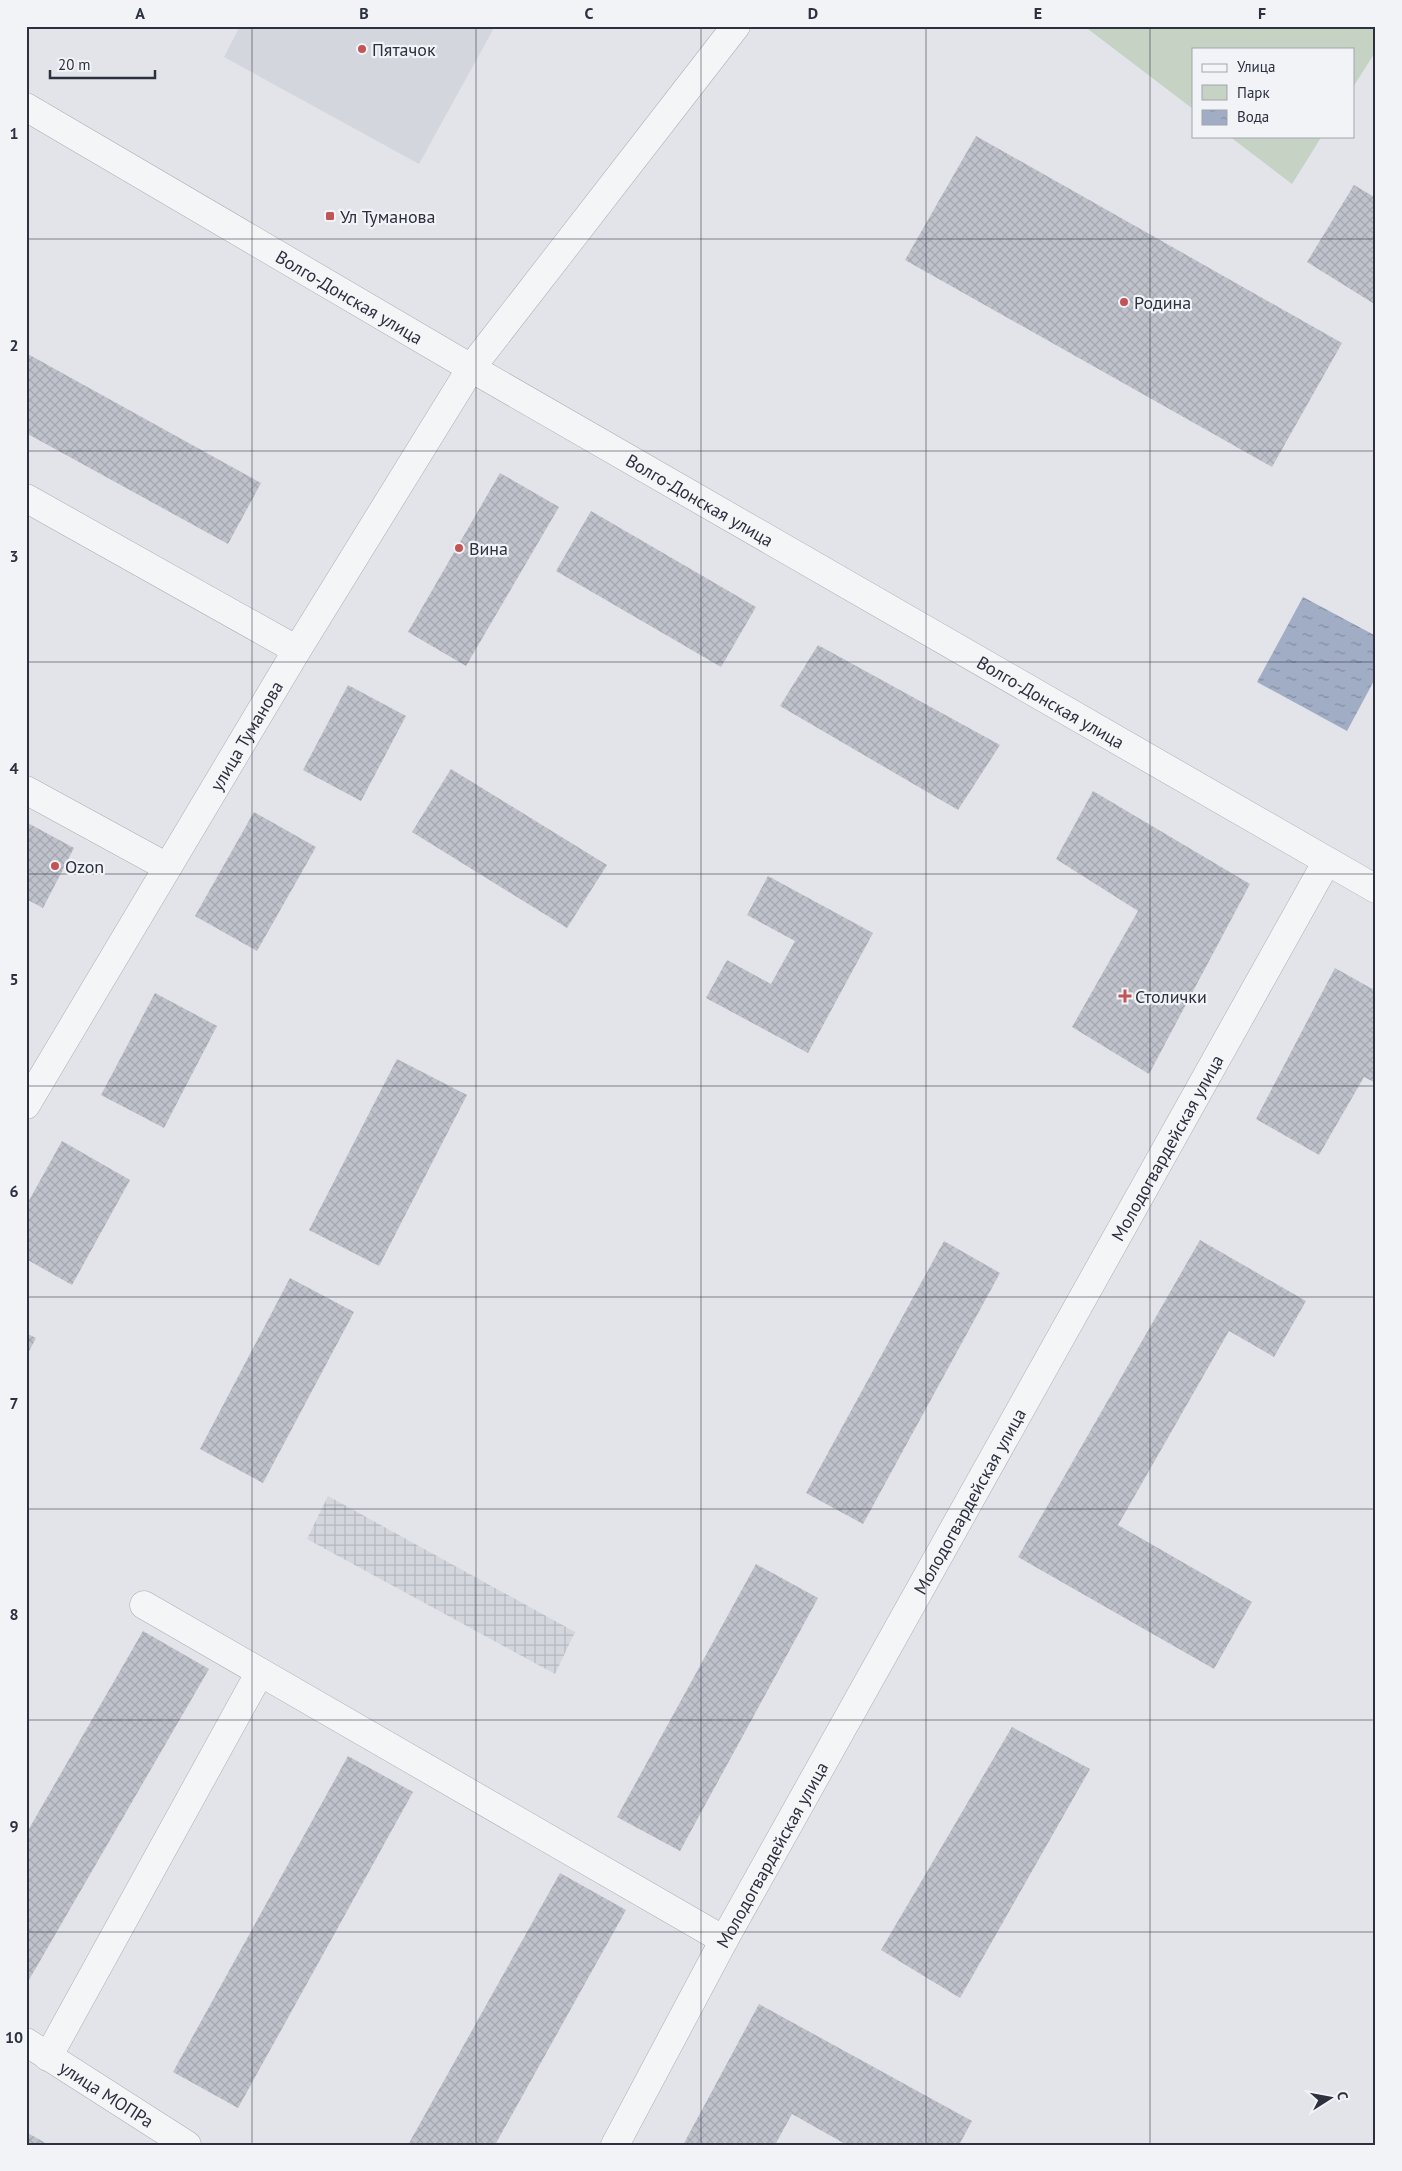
<svg xmlns="http://www.w3.org/2000/svg" width="1402" height="2171" font-family="'PT Sans',sans-serif">
<defs>
<pattern id="industrial-grid" width="8" height="8" patternUnits="userSpaceOnUse" patternTransform="scale(1.25)"><rect width="8" height="8" fill="#d4d6dd"/><path d="M0 4h8M4 0v8" fill="none" stroke="#b6b8bf"/></pattern>
<pattern id="water-ripples" width="26" height="14" patternUnits="userSpaceOnUse" patternTransform="scale(1.25)"><rect width="26" height="14" fill="#a0adc5"/><path d="M2 4q2-2 4 0t4 0M15 11q2-2 4 0t4 0" fill="none" stroke="#838da1"/></pattern>
<pattern id="building-cross-hatch" width="8" height="8" patternUnits="userSpaceOnUse" patternTransform="scale(1.25)"><rect width="8" height="8" fill="#bfc2cb"/><path d="M0 0l8 8M0 8l8-8" fill="none" stroke="#a4a7af"/></pattern>
</defs>
<rect width="100%" height="100%" fill="#e2e4e9"/>
<polygon fill="#d4d6dd" points="240,26 495,26 419,164 224,57"/>
<polygon fill="url(#industrial-grid)" points="328,1496 575,1632 555,1674 307,1539"/>
<g fill="#c5d2c4">
<polygon points="1084,26 1376,26 1376,51 1353,87 1353,49 1193,49 1193,109"/>
<polygon points="1229,136 1322,136 1292,184"/>
</g>
<polygon fill="url(#water-ripples)" points="1303,597 1376,636 1376,677 1347,731 1257,682"/>
<g fill="url(#building-cross-hatch)">
<polygon points="976,136 1342,343 1272,467 905,260"/>
<polygon points="1354,185 1376,198 1376,305 1307,262"/>
<polygon points="26,353 261,483 228,544 26,433"/>
<polygon points="500,473 559,507 466,666 408,632"/>
<polygon points="591,511 756,607 721,667 556,571"/>
<polygon points="818,645 1000,745 958,810 780,706"/>
<polygon points="348,685 406,716 361,801 303,770"/>
<polygon points="451,769 607,865 567,928 412,832"/>
<polygon points="1093,791 1250,884 1149,1074 1072,1027 1138,911 1056,859"/>
<polygon points="254,812 316,847 257,951 195,916"/>
<polygon points="26,822 74,848 43,908 26,899"/>
<polygon points="768,876 873,933 808,1053 706,998 727,960 771,984 795,941 747,915"/>
<polygon points="1335,968 1376,991 1376,1083 1364,1077 1319,1155 1256,1119"/>
<polygon points="155,993 217,1026 164,1128 101,1095"/>
<polygon points="397,1059 467,1095 379,1266 309,1230"/>
<polygon points="62,1141 130,1180 72,1285 26,1259 26,1206"/>
<polygon points="1200,1240 1306,1301 1274,1357 1229,1331 1118,1525 1252,1602 1214,1669 1018,1557"/>
<polygon points="944,1241 1000,1273 863,1524 806,1493"/>
<polygon points="290,1278 354,1312 263,1483 200,1449"/>
<polygon points="26,1333 36,1338 26,1357"/>
<polygon points="756,1564 818,1598 680,1851 617,1817"/>
<polygon points="143,1631 209,1669 26,1985 26,1834"/>
<polygon points="1012,1727 1090,1769 960,1998 881,1950"/>
<polygon points="348,1756 413,1792 238,2108 173,2072"/>
<polygon points="560,1873 626,1910 495,2145 408,2145"/>
<polygon points="759,2004 972,2121 959,2145 847,2145 792,2114 775,2145 683,2145"/>
<polygon points="26,2132 49,2145 26,2145"/>
</g>
<g fill="none" stroke-linecap="round" stroke-linejoin="round">
<g stroke="#abaeb6" stroke-width="29">
<g id="minor">
<path id="s1" d="M 26,107 L 471,368 L 1376,889"/>
<polyline points="26,498 297,650"/>
<polyline points="26,790 167,867"/>
<path id="s2" d="M 26,1105 L 297,650 L 471,368 L 736,26"/>
<polyline points="144,1605 724,1940"/>
<path id="s3" d="M 26,2042 L 187,2145"/>
<polyline points="48,2057 260,1672"/>
<path id="s4" d="M 615,2145 L 724,1940 L 1327,861"/>
</g>
</g>
<use href="#minor" stroke="#f4f5f7" stroke-width="28"/>
</g>
<path fill="none" stroke="#2c303f" stroke-width="1" stroke-opacity="0.55" d="M 252,26 L 252,2145M 476,26 L 476,2145M 701,26 L 701,2145M 926,26 L 926,2145M 1150,26 L 1150,2145M 26,239 L 1376,239M 26,451 L 1376,451M 26,662 L 1376,662M 26,874 L 1376,874M 26,1086 L 1376,1086M 26,1297 L 1376,1297M 26,1509 L 1376,1509M 26,1720 L 1376,1720M 26,1932 L 1376,1932"/>
<g fill="#c15455" stroke="#f1f3f6" stroke-width="2">
<circle cx="362" cy="49" r="5"/>
<rect x="325" y="211" width="10" height="10" rx="2.5"/>
<circle cx="1124" cy="302" r="5"/>
<circle cx="459" cy="548" r="5"/>
<circle cx="55" cy="866" r="5"/>
<path d="M1122.5 988.5h5v5h5v5h-5v5h-5v-5h-5v-5h5z"/>
</g>
<g text-anchor="middle" dominant-baseline="central" stroke-width="4.5" stroke-linejoin="round" paint-order="stroke">
<g font-size="18" fill="#2c303f" stroke="#f1f3f6" text-anchor="start">
<text x="372" y="49">Пятачок</text>
<text x="340" y="216">Ул Туманова</text>
<text x="1134" y="302">Родина</text>
<text x="469" y="548">Вина</text>
<text x="65" y="866">Ozon</text>
<text x="1135" y="996">Столички</text>
</g>
<g font-size="18" fill="#2c303f" stroke="#f1f3f6">
<text stroke="none"><textPath href="#s1" startOffset="375">Волго-Донская улица</textPath></text>
<text stroke="none"><textPath href="#s1" startOffset="780">Волго-Донская улица</textPath></text>
<text stroke="none"><textPath href="#s1" startOffset="1185">Волго-Донская улица</textPath></text>
<text stroke="none"><textPath href="#s2" startOffset="430">улица Туманова</textPath></text>
<text stroke="none"><textPath href="#s4" startOffset="1140">Молодогвардейская улица</textPath></text>
<text stroke="none"><textPath href="#s4" startOffset="735">Молодогвардейская улица</textPath></text>
<text stroke="none"><textPath href="#s4" startOffset="330">Молодогвардейская улица</textPath></text>
<text stroke="none"><textPath href="#s3" startOffset="96">улица МОПРа</textPath></text>
</g>
</g>
<rect width="1402" height="2171" fill="none" stroke="#f1f3f6" stroke-width="55"/>
<rect x="1192" y="48" width="162" height="90" fill="#f1f3f6" stroke="#a2a5ad"/>
<rect x="1202" y="64" width="25" height="8" fill="#f4f5f7" stroke="#a2a5ad"/>
<text x="1237" y="72" font-size="15" fill="#2c303f">Улица</text>
<rect x="1202" y="85" width="25" height="15" fill="#c5d2c4" stroke="#a2a5ad"/>
<text x="1237" y="98" font-size="15" fill="#2c303f">Парк</text>
<rect x="1202" y="110" width="25" height="15" fill="url(#water-ripples)" stroke="#a2a5ad"/>
<text x="1237" y="122" font-size="15" fill="#2c303f">Вода</text>
<g transform="translate(1330 2098) rotate(79)" stroke="#f1f3f6" stroke-width="4" paint-order="stroke">
<path d="M0-4L9 19L0 12L-9 19Z" fill="#2c303f"/>
<text y="-8" font-size="14" font-weight="bold" text-anchor="middle" fill="#2c303f">С</text>
</g>
<path d="M50 70v8h105v-8" fill="none" stroke="#2c303f" stroke-width="2.5"/>
<text x="58" y="70" font-size="15" fill="#2c303f" stroke="#f1f3f6" stroke-width="4" paint-order="stroke">20 m</text>
<rect x="28" y="28" width="1346" height="2116" fill="none" stroke="#2c303f" stroke-width="2"/>
<g font-size="16" text-anchor="middle" font-weight="bold" fill="#2c303f">
<text x="140" y="19">A</text>
<text x="364" y="19">B</text>
<text x="589" y="19">C</text>
<text x="813" y="19">D</text>
<text x="1038" y="19">E</text>
<text x="1262" y="19">F</text>
<text x="14" y="139">1</text>
<text x="14" y="351">2</text>
<text x="14" y="562">3</text>
<text x="14" y="774">4</text>
<text x="14" y="985">5</text>
<text x="14" y="1197">6</text>
<text x="14" y="1409">7</text>
<text x="14" y="1620">8</text>
<text x="14" y="1832">9</text>
<text x="14" y="2043">10</text>
</g>
</svg>
